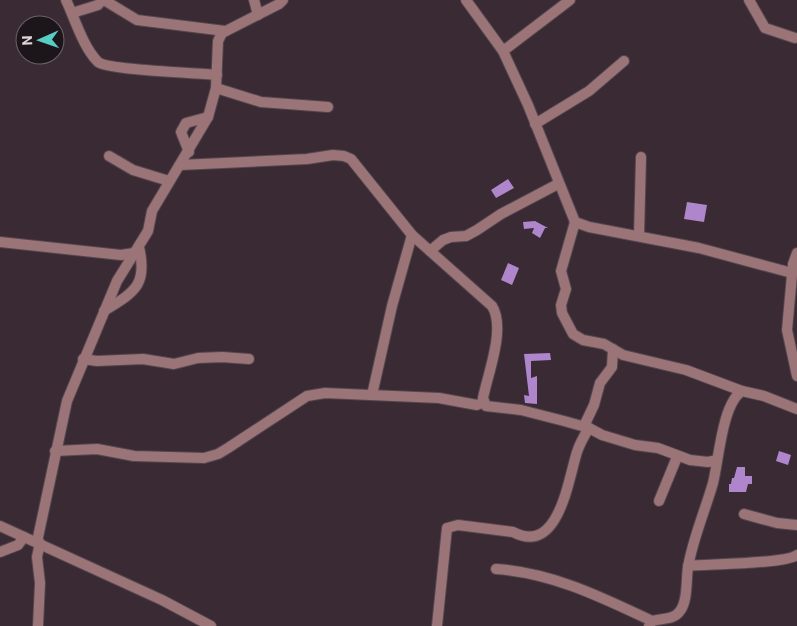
<svg xmlns="http://www.w3.org/2000/svg" width="797" height="626" font-family="Roboto,sans-serif">
<rect width="100%" height="100%" fill="#392a33"/>
<g fill="#af86cb">
<polygon points="508,179 514,188 496,198 491,190"/>
<polygon points="687,202 707,205 704,222 684,219"/>
<polygon points="535,221 548,228 545,228 540,238 532,233 534,228 524,229 523,222"/>
<polygon points="508,263 519,268 512,285 501,280"/>
<polygon points="550,353 551,360 531,361 531,378 537,376 537,404 525,403 524,395 529,396 524,354"/>
<polygon points="779,451 791,455 788,465 776,461"/>
<polygon points="737,467 745,467 745,476 752,476 752,484 748,484 746,492 729,492 729,484 731,484 732,478 734,478"/>
</g>
<g fill="none" stroke-linecap="round" stroke-linejoin="round">
<g stroke="#54464e" stroke-width="12">
<g id="minor">
<path d="M 66,0 C 75,19 83,47 98,62 C 107,70 198,73 217,75"/>
<polyline points="104,0 137,20 225,31"/>
<polyline points="254,0 258,15"/>
<polyline points="466,0 503,51 528,105 575,222 589,227 699,248 792,273"/>
<polyline points="749,0 765,28 795,38"/>
<polyline points="72,13 98,5 102,0"/>
<polyline points="503,51 570,0"/>
<polyline points="216,88 261,102 328,107"/>
<polyline points="535,124 589,91 624,61"/>
<polyline points="189,152 181,132 186,123 208,117"/>
<polyline points="109,156 133,170 169,181"/>
<path d="M 180,165 L 307,159 L 333,155 L 344,156 L 351,159 L 412,235 L 492,306 C 506,328 488,373 483,398 L 486,406 L 521,410 L 564,421 L 589,428 L 602,435 L 635,445 L 658,448 L 690,460 L 708,462 L 717,460"/>
<polyline points="575,222 561,271 566,289 561,305 562,313 573,334 583,340 604,344 623,355 686,370 742,391"/>
<polyline points="639,236 641,157"/>
<polyline points="0,242 121,255 134,253"/>
<polyline points="430,251 443,240 451,237 466,236 477,230 501,214 558,184"/>
<polyline points="797,253 793,264 787,330 797,376"/>
<path d="M 104,311 C 134,292 148,286 139,247"/>
<polyline points="83,359 97,361 143,359 174,364 198,358 222,357 249,359"/>
<polyline points="372,395 392,306 412,235"/>
<polyline points="584,426 594,405 600,383 612,367 613,349"/>
<polyline points="55,451 97,449 134,456 204,458 218,454 228,448 307,396 325,393 439,398 477,405 484,402"/>
<polyline points="659,501 677,457"/>
<polyline points="744,514 777,523 797,525"/>
<polyline points="0,526 162,600 211,626"/>
<polyline points="37,542 67,401 117,281 148,231 152,211 208,117 216,88 218,41 222,33 279,4 283,0"/>
<polyline points="0,552 18,545 24,537"/>
<path d="M 688,566 C 709,564 785,564 797,555"/>
<path d="M 496,569 C 553,573 601,597 652,621"/>
<polyline points="38,626 40,583 37,557 40,543"/>
<path d="M 437,626 L 447,528 L 458,525 L 513,532 C 559,556 568,480 577,452 C 580,443 584,436 589,428"/>
<path d="M 649,626 L 652,621 C 662,618 674,620 680,611 C 688,601 686,580 688,567 C 693,538 705,511 713,483 C 719,459 722,404 742,391 L 764,396 L 797,409"/>
</g>
</g>
<use href="#minor" stroke="#9a7477" stroke-width="10"/>
</g>
<g transform="translate(40 40) rotate(268)"><circle r="24" fill="#1c1519" stroke="#6a6267"/>
<path d="M0-4L9 19L0 12L-9 19Z" fill="#56cec4"/>
<text y="-8" font-size="14" font-weight="bold" text-anchor="middle" fill="#e0d6db">N</text>
</g>
</svg>
